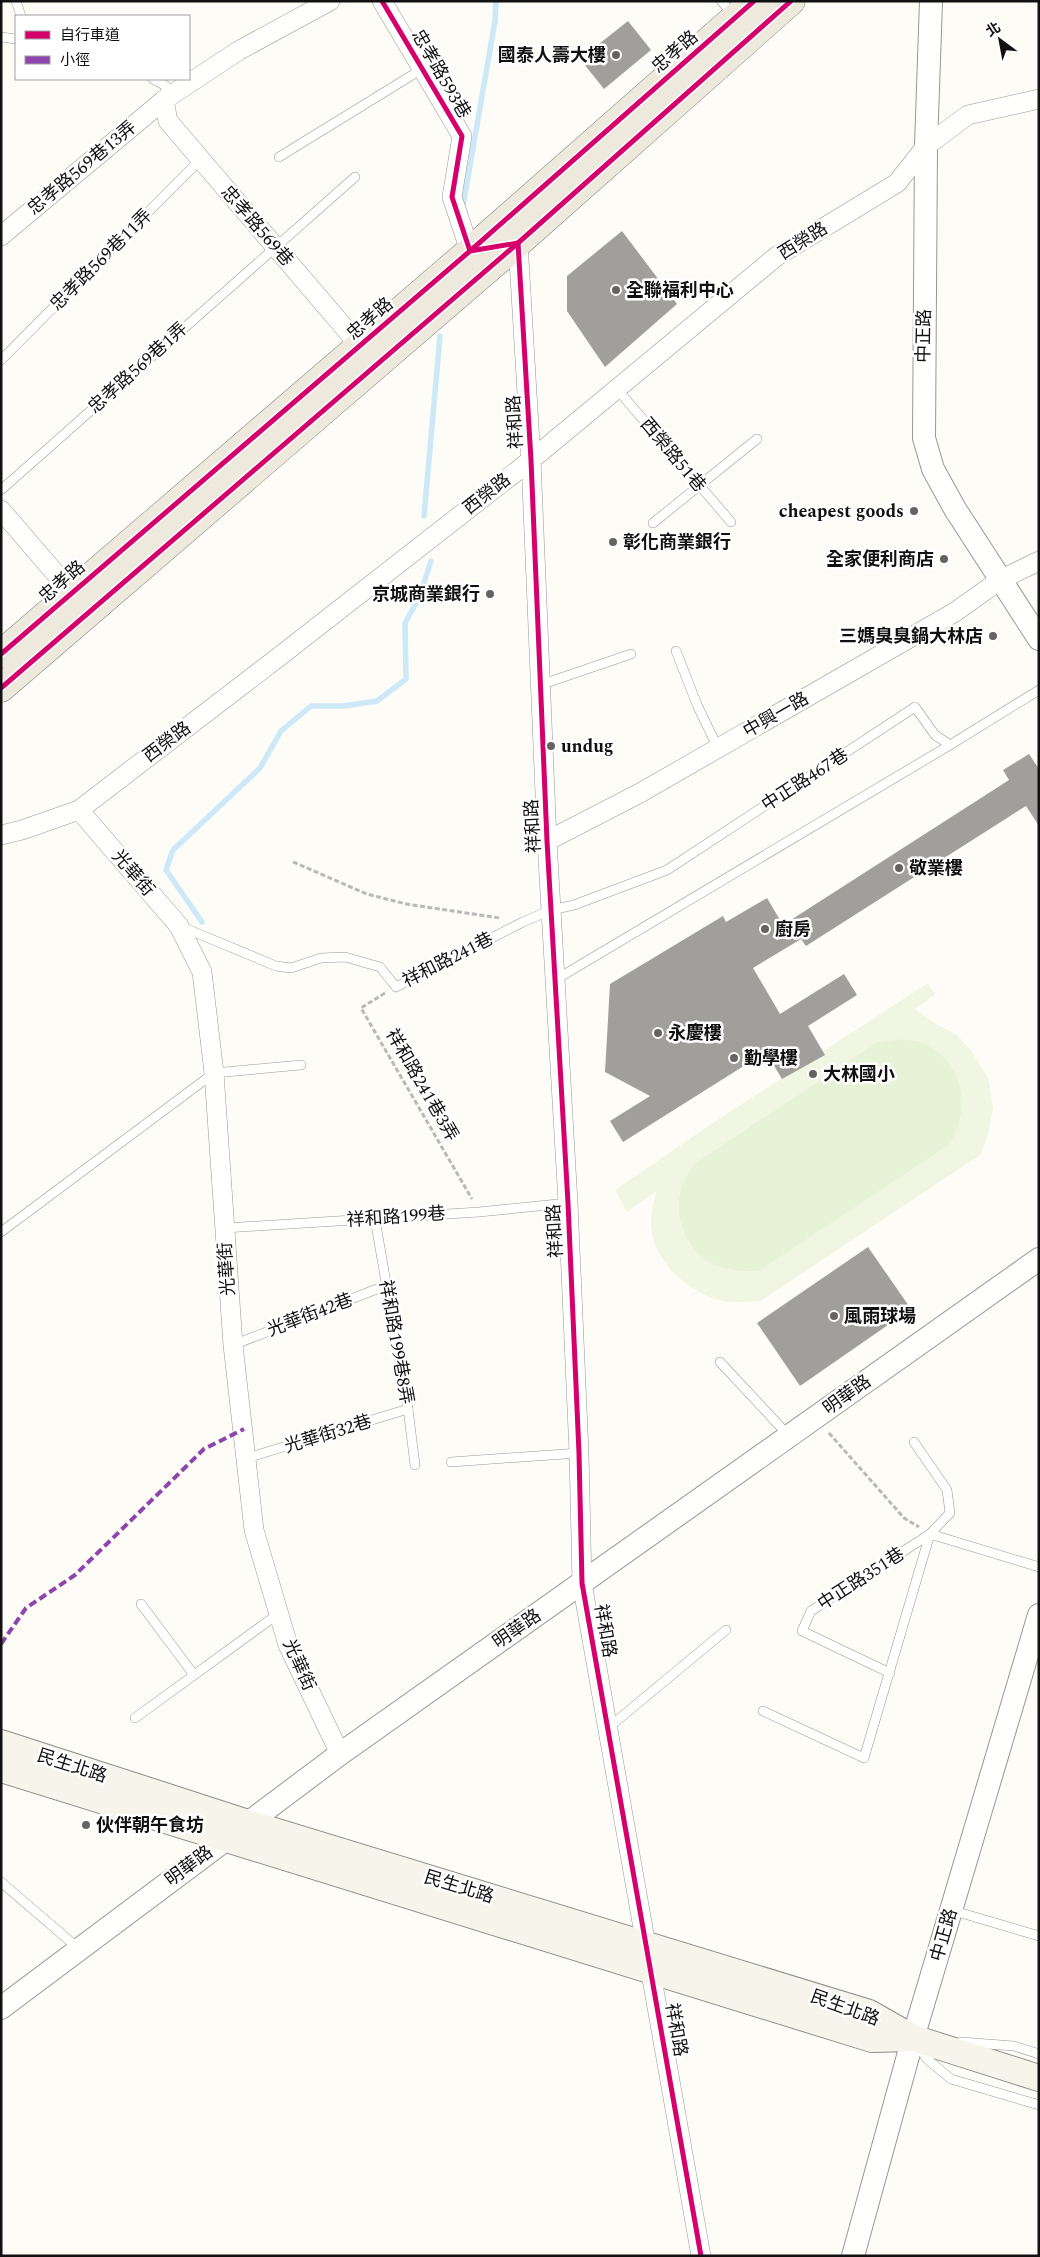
<svg xmlns="http://www.w3.org/2000/svg" width="1040" height="2257" font-family="Spectral,'Noto Sans TC',serif">
<rect width="100%" height="100%" fill="#fdfcf7"/>
<path fill="#e7f3d7" d="M 901,1039 C 908,1040 917,1040 924,1043 C 965,1062 972,1111 949,1145 L 759,1271 C 743,1272 728,1271 713,1264 C 685,1251 673,1216 681,1188 C 683,1180 689,1171 694,1164 L 877,1042 Z"/>
<path fill="#f0f6e1" fill-rule="evenodd" d="M 928,983 L 935,994 L 915,1009 L 934,1023 L 957,1035 L 972,1052 L 988,1078 L 993,1108 L 988,1135 L 980,1155 L 760,1301 C 750,1301 738,1303 728,1302 C 695,1297 658,1267 652,1233 C 649,1218 653,1205 657,1191 L 627,1212 L 615,1190 L 713,1123 ZM 901,1039 C 908,1040 917,1040 924,1043 C 965,1062 972,1111 949,1145 L 759,1271 C 743,1272 728,1271 713,1264 C 685,1251 673,1216 681,1188 C 683,1180 689,1171 694,1164 L 877,1042 Z"/>
<g fill="none" stroke-linecap="round" stroke-linejoin="round">
<g stroke="#cde8f7" stroke-width="5.5">
<polyline points="463,206 495,21 496,1"/>
<polyline points="424,516 440,336"/>
<polyline points="202,922 166,870 173,850 260,768 281,731 311,706 344,706 377,701 406,679 405,623 419,598 431,561"/>
</g>
</g>
<g fill="#a19f9c">
<polygon points="628,21 651,50 604,89 580,59"/>
<polygon points="622,231 677,304 605,367 567,311 567,276"/>
<polygon points="1029,754 1039,769 1039,826 1026,806 806,946 801,939 753,968 780,1014 844,974 857,995 808,1026 825,1055 782,1079 766,1052 623,1142 610,1121 650,1096 605,1072 610,984 723,916 726,922 767,898 783,925 1009,780 1003,770"/>
<polygon points="868,1247 911,1309 800,1386 757,1323"/>
</g>
<g fill="none" stroke-linecap="round" stroke-linejoin="round">
<g stroke="#979795" stroke-width="10">
<g id="service">
<polyline points="16,1 21,16"/>
<polyline points="721,1 734,15"/>
<polyline points="1,37 16,39"/>
<polyline points="153,79 166,86 164,100"/>
<polyline points="279,157 422,69"/>
<polyline points="1,360 200,160"/>
<polyline points="616,388 731,522"/>
<polyline points="1,490 355,177"/>
<polyline points="653,523 757,439"/>
<polyline points="676,651 698,707 718,748"/>
<polyline points="540,685 631,654"/>
<polyline points="182,927 276,966 291,968 321,958 345,957 380,967 396,987 523,922 551,910 574,905 667,870 915,707 935,735 950,745 1039,690"/>
<polyline points="555,980 950,745"/>
<polyline points="375,1219 408,1409 415,1465"/>
<polyline points="225,1228 479,1212 568,1203"/>
<polyline points="1,1232 214,1073 301,1065"/>
<polyline points="233,1345 387,1285"/>
<polyline points="720,1362 789,1436"/>
<polyline points="247,1458 408,1409"/>
<polyline points="451,1462 579,1453"/>
<polyline points="141,1604 194,1675"/>
<polyline points="890,1673 802,1631 811,1611 930,1534 950,1513 947,1490 914,1442"/>
<polyline points="763,1711 864,1758 930,1534 1039,1567"/>
<polyline points="135,1718 278,1614"/>
<polyline points="608,1728 726,1630"/>
<polyline points="1,1882 79,1949"/>
<polyline points="951,1910 1039,1936"/>
<polyline points="961,2042 1014,2046 1039,2054"/>
<polyline points="919,2047 927,2059 951,2079 1039,2105"/>
</g>
</g>
<g stroke="#979795" stroke-width="20">
<g id="minor">
<polyline points="382,1 462,136 452,197 470,251 480,250"/>
<polyline points="164,100 168,121 360,346"/>
<polyline points="1,236 164,100 238,51 330,1"/>
<polyline points="509,245 518,243 531,460 547,841 568,1203 579,1453 582,1583 701,2256"/>
<polyline points="1,510 80,602"/>
<polyline points="79,810 179,926 202,972 214,1073 233,1345 254,1530 288,1645 340,1754"/>
<polyline points="1,835 22,830 79,810 280,656 531,460 777,256 897,183 926,146 968,115 1039,99"/>
<polyline points="547,841 640,793 955,612 1000,580 1039,561"/>
</g>
</g>
<g stroke="#979795" stroke-width="24">
<g id="tertiary">
<polyline points="931,1 926,146 924,438 933,469 955,509 1039,639"/>
<polyline points="1,2008 340,1754 1039,1259"/>
<polyline points="853,2256 913,2038 1039,1615"/>
</g>
</g>
<g stroke="#8e8d8b" stroke-width="28">
<g id="secondary">
<polyline points="1,1743 248,1823 869,2013 913,2038 1039,2078"/>
<polyline points="1,1769 872,2039 912,2038"/>
</g>
</g>
<g stroke="#858482" stroke-width="29">
<g id="primary">
<polyline points="1,654 470,251 754,1"/>
<polyline points="1,688 518,243 791,1"/>
</g>
</g>
<g stroke="#b9b9b8" stroke-width="3" stroke-dasharray="5 2.5" stroke-linecap="butt">
<polyline points="293,862 367,894 406,904 500,918"/>
<polyline points="385,993 361,1008 472,1199"/>
<polyline points="829,1433 904,1518 919,1527"/>
</g>
<use href="#service" stroke="#fffffe" stroke-width="9"/>
<use href="#minor" stroke="#fffffe" stroke-width="19"/>
<use href="#tertiary" stroke="#fffffe" stroke-width="22"/>
<use href="#secondary" stroke="#f6f4eb" stroke-width="26"/>
<use href="#primary" stroke="#ede9dc" stroke-width="28"/>
<polyline stroke="#8e44ad" stroke-width="4" stroke-dasharray="8 4" stroke-linecap="butt" points="1,1644 26,1608 75,1575 204,1449 244,1429"/>
<g stroke="#fff" stroke-width="8">
<g id="cycleway">
<polyline points="382,1 462,136 452,197 470,251 518,243 531,460 547,841 568,1203 579,1453 582,1583 701,2256"/>
<polyline points="1,654 470,251 754,1"/>
<polyline points="1,688 518,243 791,1"/>
</g>
</g>
<use href="#cycleway" stroke="#d6006c" stroke-width="5"/>
</g>
<g fill="#646362" stroke="#fff" stroke-width="2">
<circle cx="616" cy="55" r="5"/>
<circle cx="616" cy="290" r="5"/>
<circle cx="914" cy="511" r="5"/>
<circle cx="613" cy="542" r="5"/>
<circle cx="944" cy="559" r="5"/>
<circle cx="490" cy="594" r="5"/>
<circle cx="993" cy="636" r="5"/>
<circle cx="551" cy="746" r="5"/>
<circle cx="899" cy="868" r="5"/>
<circle cx="765" cy="929" r="5"/>
<circle cx="658" cy="1033" r="5"/>
<circle cx="734" cy="1058" r="5"/>
<circle cx="813" cy="1074" r="5"/>
<circle cx="834" cy="1316" r="5"/>
<circle cx="86" cy="1825" r="5"/>
</g>
<g text-anchor="middle" dominant-baseline="central" stroke-width="5" stroke-linejoin="round" paint-order="stroke">
<g font-size="18" fill="#111" stroke="#fff">
<text transform="translate(675 52) rotate(-41)">忠孝路</text>
<text transform="translate(441 74) rotate(60)">忠孝路593巷</text>
<text transform="translate(82 168) rotate(-40)">忠孝路569巷13弄</text>
<text transform="translate(257 226) rotate(49)">忠孝路569巷</text>
<text transform="translate(803 241) rotate(-32)">西榮路</text>
<text transform="translate(101 260) rotate(-45)">忠孝路569巷11弄</text>
<text transform="translate(370 319) rotate(-41)">忠孝路</text>
<text transform="translate(924 336) rotate(-89)">中正路</text>
<text transform="translate(138 368) rotate(-42)">忠孝路569巷1弄</text>
<text transform="translate(515 422) rotate(-93)">祥和路</text>
<text transform="translate(673 455) rotate(50)">西榮路51巷</text>
<text transform="translate(487 494) rotate(-38)">西榮路</text>
<text transform="translate(62 582) rotate(-41)">忠孝路</text>
<text transform="translate(776 715) rotate(-30)">中興一路</text>
<text transform="translate(167 742) rotate(-37)">西榮路</text>
<text transform="translate(805 780) rotate(-33)">中正路467巷</text>
<text transform="translate(533 826) rotate(-93)">祥和路</text>
<text transform="translate(133 873) rotate(49)">光華街</text>
<text transform="translate(448 960) rotate(-27)">祥和路241巷</text>
<text transform="translate(422 1085) rotate(60)">祥和路241巷3弄</text>
<text transform="translate(396 1217) rotate(-4)">祥和路199巷</text>
<text transform="translate(555 1231) rotate(-93)">祥和路</text>
<text transform="translate(227 1269) rotate(-94)">光華街</text>
<text transform="translate(310 1315) rotate(-21)">光華街42巷</text>
<text transform="translate(396 1342) rotate(80)">祥和路199巷8弄</text>
<text transform="translate(847 1395) rotate(-36)">明華路</text>
<text transform="translate(328 1434) rotate(-17)">光華街32巷</text>
<text transform="translate(861 1579) rotate(-33)">中正路351巷</text>
<text transform="translate(517 1629) rotate(-35)">明華路</text>
<text transform="translate(605 1631) rotate(80)">祥和路</text>
<text transform="translate(299 1665) rotate(66)">光華街</text>
<text transform="translate(72 1766) rotate(18)">民生北路</text>
<text transform="translate(189 1866) rotate(-37)">明華路</text>
<text transform="translate(459 1887) rotate(17)">民生北路</text>
<text transform="translate(944 1935) rotate(-74)">中正路</text>
<text transform="translate(845 2008) rotate(20)">民生北路</text>
<text transform="translate(676 2030) rotate(80)">祥和路</text>
</g>
<g font-size="18" font-weight="bold" fill="#111" stroke="#fff" text-anchor="start">
<text x="606" y="55" text-anchor="end">國泰人壽大樓</text>
<text x="626" y="290">全聯福利中心</text>
<text x="904" y="511" text-anchor="end">cheapest goods</text>
<text x="623" y="542">彰化商業銀行</text>
<text x="934" y="559" text-anchor="end">全家便利商店</text>
<text x="480" y="594" text-anchor="end">京城商業銀行</text>
<text x="983" y="636" text-anchor="end">三媽臭臭鍋大林店</text>
<text x="561" y="746">undug</text>
<text x="909" y="868">敬業樓</text>
<text x="775" y="929">廚房</text>
<text x="668" y="1033">永慶樓</text>
<text x="744" y="1058">勤學樓</text>
<text x="823" y="1074">大林國小</text>
<text x="844" y="1316">風雨球場</text>
<text x="96" y="1825">伙伴朝午食坊</text>
</g>
</g>
<rect width="1040" height="2257" fill="none" stroke="#111111" stroke-width="5"/>
<rect x="15" y="15" width="175" height="65" fill="#ffffff" stroke="#a0a0a0"/>
<rect x="25" y="31" width="25" height="8" fill="#d6006c" stroke="#a0a0a0"/>
<text x="60" y="40" font-size="15" fill="#111111">自行車道</text>
<rect x="25" y="56" width="25" height="8" fill="#8e44ad" stroke="#a0a0a0"/>
<text x="60" y="65" font-size="15" fill="#111111">小徑</text>
<g transform="translate(1000 40) rotate(328)" stroke="#ffffff" stroke-width="4" paint-order="stroke">
<path d="M0-4L9 19L0 12L-9 19Z" fill="#111111"/>
<text y="-8" font-size="14" font-weight="bold" text-anchor="middle" fill="#111111">北</text>
</g>
</svg>
